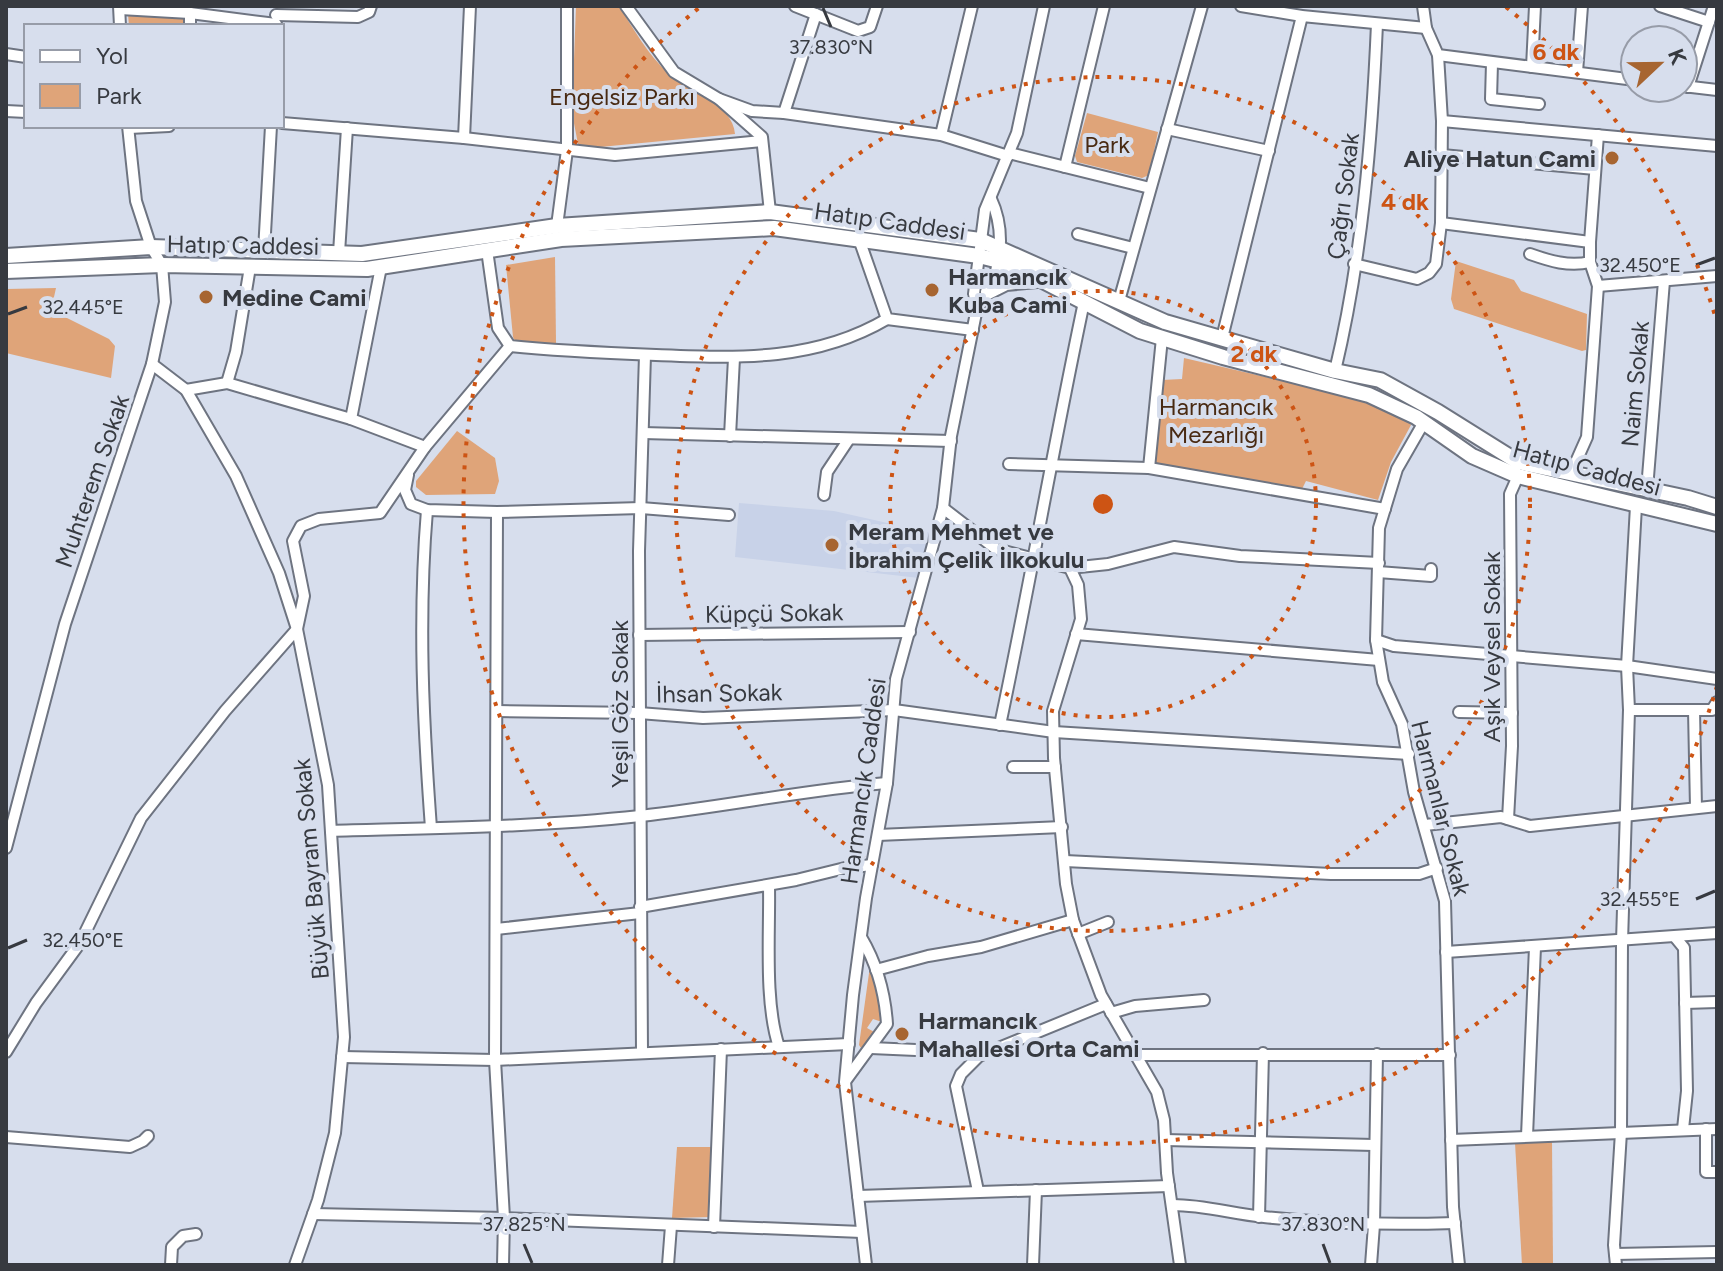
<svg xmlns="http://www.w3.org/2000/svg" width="1723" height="1271" font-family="Figtree,sans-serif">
<rect width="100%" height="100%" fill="#d7deed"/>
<polygon fill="#c8d2e8" points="739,503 834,511 932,533 919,578 735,557"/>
<g fill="#dfa479">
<path d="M 576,6 L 619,6 C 633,28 648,55 668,73 C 689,91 733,104 735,134 L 590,148 L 578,144 L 572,113 Z"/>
<polygon points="128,14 183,18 183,26 129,26"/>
<polygon points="1087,113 1158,132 1149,175 1142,178 1077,162 1075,156"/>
<polygon points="555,257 556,343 516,343 513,337 506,265"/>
<polygon points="1456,261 1514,280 1521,291 1587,314 1586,350 1582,351 1454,309 1451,299"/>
<polygon points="56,288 54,297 64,308 61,315 109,339 115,346 111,378 6,353 6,289"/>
<polygon points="1184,358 1373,402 1406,416 1411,425 1391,462 1378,500 1306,481 1302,489 1154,463 1162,380 1182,379"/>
<polygon points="457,431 495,458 499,481 495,494 426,495 416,487 416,481"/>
<polygon points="870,966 883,1009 882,1022 873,1019 867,1028 876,1033 861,1048 859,1045"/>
<polygon points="1552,1141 1553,1265 1522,1265 1515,1143"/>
<polygon points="677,1147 713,1147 712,1217 672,1218"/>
</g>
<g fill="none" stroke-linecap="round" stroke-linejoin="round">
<g stroke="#6e7481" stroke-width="14">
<g id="minor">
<polyline points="119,6 120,26"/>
<polyline points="626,6 674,72 719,99 762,137 770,212"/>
<polyline points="795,6 858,31 870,27 877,6"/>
<polyline points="1241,6 1302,16 1426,28"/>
<polyline points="1423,6 1426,28 1438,55 1635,80"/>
<polyline points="1660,6 1709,22"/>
<polyline points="120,9 190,13 276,24"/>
<polyline points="276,15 358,17 369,12 371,6"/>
<polyline points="190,26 190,13"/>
<polyline points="6,54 26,57"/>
<polyline points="1492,63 1491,99 1539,104"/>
<polyline points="1532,67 1535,6"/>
<polyline points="1577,72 1582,6"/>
<polyline points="1683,86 1717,90"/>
<polyline points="1688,87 1714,6"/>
<polyline points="719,99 752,111 784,113 941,135 1008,156"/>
<polyline points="6,111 26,112"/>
<polyline points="784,113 816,14"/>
<polyline points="1442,121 1717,146"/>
<polyline points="282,123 464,138 615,155 762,141"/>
<polyline points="129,128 169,126"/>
<polyline points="1167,129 1269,151"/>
<polyline points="941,135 972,6"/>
<polyline points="464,138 470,6"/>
<polyline points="1009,153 1150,188"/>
<polyline points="1442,155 1595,169"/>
<polyline points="1065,167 1104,6"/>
<polyline points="1441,223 1590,242"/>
<polyline points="557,226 567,150 567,6"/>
<polyline points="1078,234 1133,248"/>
<polyline points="859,239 887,319 973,330"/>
<path d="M 487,250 L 498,328 L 510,346 C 559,351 607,353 656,355 C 737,358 814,362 887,319"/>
<polyline points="264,251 271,126"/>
<polyline points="339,253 347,128"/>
<path d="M 1530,254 C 1550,261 1569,267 1590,262"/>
<polyline points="1354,264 1417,279 1429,273 1436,264 1441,223 1442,121 1438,55"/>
<polyline points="1598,286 1717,276"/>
<polyline points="1119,301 1202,6"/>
<path d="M 977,308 C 1001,280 1007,233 991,199"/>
<polyline points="1222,338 1302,16"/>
<polyline points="152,364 186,390 236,476 279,573 297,629 328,785 344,1037 335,1133 318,1200 295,1265"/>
<path d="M 1335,371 C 1362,258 1372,140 1377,24"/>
<polyline points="227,383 236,352 250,267"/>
<polyline points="186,390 227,383 351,419 425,447"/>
<polyline points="351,419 381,267"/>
<polyline points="1424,422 1397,469 1379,528 1376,640 1383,682 1402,724 1414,792 1445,901 1453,1207 1459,1265"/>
<polyline points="643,433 951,441"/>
<polyline points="730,436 734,358"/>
<polyline points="1009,464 1149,468 1385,509"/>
<polyline points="1149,468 1162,338"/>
<polyline points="1571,473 1587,437 1598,286 1590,262 1590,242 1598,135"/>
<polyline points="408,475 405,490 411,504 427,510 497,512 641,508 729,515"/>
<polyline points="1647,489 1664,281"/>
<polyline points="824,495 827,472 849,439"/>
<polyline points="943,508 996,549 1070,568 1108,564 1174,547 1240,556 1379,563"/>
<path d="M 427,510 C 418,619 423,719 431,828"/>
<polyline points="497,512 495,1060 504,1218 503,1265"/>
<polyline points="1070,568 1078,585 1081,619 1053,711 1054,758 1066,884 1073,920 1101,995 1157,1092 1164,1120 1167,1173 1180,1265"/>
<polyline points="1378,572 1431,576 1431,569"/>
<polyline points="1076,634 1379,660"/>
<polyline points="639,635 910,632"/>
<polyline points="1376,640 1394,646 1627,666 1717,679"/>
<polyline points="1629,710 1712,710 1717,702"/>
<polyline points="1694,710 1696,808"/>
<polyline points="497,711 639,713 703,718 894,710 1054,732 1409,754"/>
<polyline points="1459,712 1512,713"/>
<path d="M 1000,725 C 1030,584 1054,443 1084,302"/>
<polyline points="1013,767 1055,767"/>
<polyline points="1508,819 1512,746 1510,494 1518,476"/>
<polyline points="1425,825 1501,817 1530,826 1717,806"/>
<path d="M 331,831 C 434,828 538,827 640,816 C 723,807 804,790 887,783"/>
<polyline points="878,835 1062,827"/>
<polyline points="6,848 65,624 152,364 165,302 162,265 151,247 136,201 128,126"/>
<polyline points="1065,861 1331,874 1419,874 1437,868"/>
<path d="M 769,885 C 770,933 764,1002 779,1047"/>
<polyline points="640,907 796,880 845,868 872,865"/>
<polyline points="496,929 640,913"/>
<polyline points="1078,934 1108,922"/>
<polyline points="1675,937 1684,948 1687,1091 1683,1129"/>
<polyline points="1446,952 1717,933"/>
<polyline points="876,970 928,956 981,947 1073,920"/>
<polyline points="1685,1003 1717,1002"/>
<polyline points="1111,1013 1135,1006 1204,1000"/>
<polyline points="871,1048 916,1050"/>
<polyline points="6,1052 36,1003 80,943 141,818 225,711 297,629 304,596 293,541 301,526 319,519 380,513 425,447 510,346"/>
<polyline points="642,1053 639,551 645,355"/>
<polyline points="1135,1055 1450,1055"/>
<polyline points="342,1057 495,1060 849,1044"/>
<path d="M 846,1080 L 887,1024 C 885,993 877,964 861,937"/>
<polyline points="1706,1129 1706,1172 1717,1172"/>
<polyline points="1527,1136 1535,947"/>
<polyline points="6,1137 130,1147 143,1141 148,1136"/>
<polyline points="1165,1140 1374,1145"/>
<polyline points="1451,1140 1717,1129"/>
<polyline points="978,1191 956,1086 961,1074 979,1056 1106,1004"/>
<polyline points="858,1196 1169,1186"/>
<path d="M 1173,1205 C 1204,1205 1233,1214 1264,1217 C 1328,1224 1391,1225 1455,1223"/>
<polyline points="313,1214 504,1218 862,1232"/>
<polyline points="1259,1217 1263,1053"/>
<polyline points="714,1227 721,1049"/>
<polyline points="1615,1254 1717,1252"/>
<polyline points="171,1265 172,1247 183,1236 196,1234"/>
<polyline points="668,1265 671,1226"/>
<polyline points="866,1265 845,1082 853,995 866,898 887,783 896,679 943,508 951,436 977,308 974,294 985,210 1017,133 1044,6"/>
<polyline points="1033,1265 1036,1190"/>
<polyline points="1371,1265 1374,1225 1377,1054"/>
<polyline points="1616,1265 1614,1245 1621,1132 1622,942 1629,710 1627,666 1636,506"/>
</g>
</g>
<g stroke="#6e7481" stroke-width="18">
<g id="major">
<polyline points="6,256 151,247 362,254 557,226 770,212 980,240 1165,322 1335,371 1380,380 1438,412 1518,462 1688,498 1717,507"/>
<polyline points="6,271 162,265 367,269 561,239 774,228 979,256 999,261 1041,280 1140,331 1223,357 1369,395 1416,417 1472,456 1518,476 1717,524"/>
<polyline points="988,292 1006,283 1037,280"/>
</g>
</g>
<use href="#minor" stroke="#fff" stroke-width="10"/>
<use href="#major" stroke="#fff" stroke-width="14"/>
</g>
<path fill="none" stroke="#373a40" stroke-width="3" d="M 823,8 L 831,27M 1696,265 L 1715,258M 8,314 L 27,307M 1696,899 L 1715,891M 8,948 L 27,940M 524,1244 L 532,1263M 1323,1244 L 1330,1263"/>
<g fill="none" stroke="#cd5414" stroke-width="4" stroke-dasharray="4 8">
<circle cx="1103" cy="504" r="213"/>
<circle cx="1103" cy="504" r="427"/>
<path d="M1717 686A640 640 0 1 1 700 7M1506 7A640 640 0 0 1 1717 322"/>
</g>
<g fill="#a76531" stroke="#d7deed" stroke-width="3">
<circle cx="1612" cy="158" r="8"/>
<circle cx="932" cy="290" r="8"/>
<circle cx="206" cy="297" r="8"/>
<circle cx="832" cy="545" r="8"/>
<circle cx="902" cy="1034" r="8"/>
</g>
<g text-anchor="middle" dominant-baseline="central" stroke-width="8" stroke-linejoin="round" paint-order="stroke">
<g font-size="24" fill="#492a12" stroke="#d7deed">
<text x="622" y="96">Engelsiz Parkı</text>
<text x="1107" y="144">Park</text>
<text x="1216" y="406">Harmancık<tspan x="1216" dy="28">Mezarlığı</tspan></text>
</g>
<g font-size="24" font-weight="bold" fill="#373a40" stroke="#d7deed" text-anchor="start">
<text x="1596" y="158" text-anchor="end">Aliye Hatun Cami</text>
<text x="948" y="276">Harmancık<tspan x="948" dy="28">Kuba Cami</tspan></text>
<text x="222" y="297">Medine Cami</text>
<text x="848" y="531">Meram Mehmet ve<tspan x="848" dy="28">İbrahim Çelik İlkokulu</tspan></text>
<text x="918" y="1020">Harmancık<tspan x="918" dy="28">Mahallesi Orta Cami</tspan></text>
</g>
<g font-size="24" fill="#373a40" stroke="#d7deed">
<text transform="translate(1343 196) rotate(-83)">Çağrı Sokak</text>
<text transform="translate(890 221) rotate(8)">Hatıp Caddesi</text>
<text transform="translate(243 245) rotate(1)">Hatıp Caddesi</text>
<text transform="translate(1635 384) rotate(-85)">Naim Sokak</text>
<text transform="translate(1587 468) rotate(15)">Hatıp Caddesi</text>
<text transform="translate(92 481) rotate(-71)">Muhterem Sokak</text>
<text transform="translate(774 613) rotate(-1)">Küpçü Sokak</text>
<text transform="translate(1491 647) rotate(-90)">Aşık Veysel Sokak</text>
<text transform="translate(719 693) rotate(-1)">İhsan Sokak</text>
<text transform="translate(619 704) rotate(-90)">Yeşil Göz Sokak</text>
<text transform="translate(863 781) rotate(-82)">Harmancık Caddesi</text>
<text transform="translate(1441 808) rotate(76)">Harmanlar Sokak</text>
<text transform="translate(311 869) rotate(-95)">Büyük Bayram Sokak</text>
</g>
</g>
<g font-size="20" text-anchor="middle" fill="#373a40" stroke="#d7deed" stroke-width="8" stroke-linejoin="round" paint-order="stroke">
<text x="831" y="54">37.830°N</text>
<text x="1640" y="272">32.450°E</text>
<text x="83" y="314">32.445°E</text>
<text x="1640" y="906">32.455°E</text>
<text x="83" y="947">32.450°E</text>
<text x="524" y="1231">37.825°N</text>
<text x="1323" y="1231">37.830°N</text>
</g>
<circle cx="1103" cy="504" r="12" fill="#cd5414" stroke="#d7deed" stroke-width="4"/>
<g font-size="24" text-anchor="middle" font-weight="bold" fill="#cd5414" stroke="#d7deed" stroke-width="8" stroke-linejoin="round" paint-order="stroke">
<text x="1556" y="60">6 dk</text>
<text x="1405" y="210">4 dk</text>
<text x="1254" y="362">2 dk</text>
</g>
<rect width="1723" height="1271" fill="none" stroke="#373a40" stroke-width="16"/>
<rect x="24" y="24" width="260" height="104" fill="#d7deed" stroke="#979ca8" stroke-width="2"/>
<rect x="40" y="50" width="40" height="12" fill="#ffffff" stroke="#979ca8" stroke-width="2"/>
<text x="96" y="64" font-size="24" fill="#373a40">Yol</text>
<rect x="40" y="84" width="40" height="24" fill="#dfa479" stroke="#979ca8" stroke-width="2"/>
<text x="96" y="104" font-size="24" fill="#373a40">Park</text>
<g transform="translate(1659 64) rotate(68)"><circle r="38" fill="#d7deed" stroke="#979ca8" stroke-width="2"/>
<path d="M0-6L14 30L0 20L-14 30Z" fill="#a76531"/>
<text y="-12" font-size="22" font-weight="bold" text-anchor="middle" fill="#373a40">K</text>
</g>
</svg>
